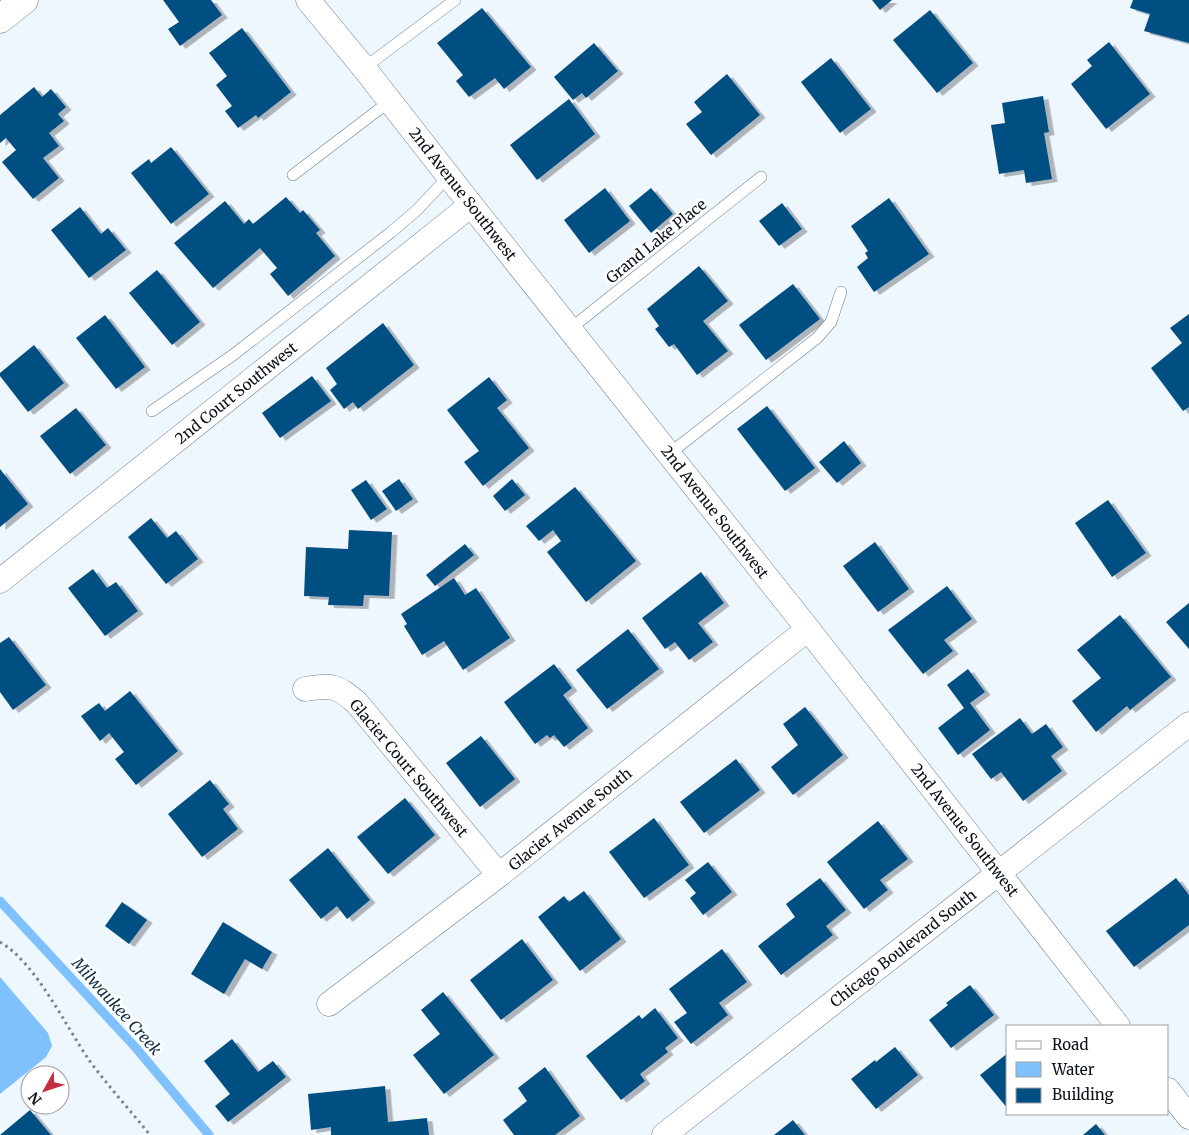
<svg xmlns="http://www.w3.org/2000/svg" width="1189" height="1135" font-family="Merriweather,serif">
<defs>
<filter id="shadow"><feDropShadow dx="5.5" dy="3" stdDeviation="0" flood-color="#0004"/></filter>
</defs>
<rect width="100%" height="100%" fill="#eef6fe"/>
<polygon fill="#7ec1fd" points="0,977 48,1033 52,1046 46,1057 0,1094"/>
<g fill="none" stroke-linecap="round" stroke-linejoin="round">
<polyline stroke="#7ec1fd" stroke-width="9" points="0,901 136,1048 209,1135"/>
</g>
<g fill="#004f83" filter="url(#shadow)">
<polygon points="163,0 211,0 222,15 180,46 168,29 179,22"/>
<polygon points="872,0 892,0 880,10"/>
<polygon points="1133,0 1189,0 1189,43 1144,31 1150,14 1130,8"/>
<polygon points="482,8 531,67 504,89 495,78 469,97 456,81 463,75 437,43"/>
<polygon points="930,10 973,63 937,93 893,40"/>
<polygon points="242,28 291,92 258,118 256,115 238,128 225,111 232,106 216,85 227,76 209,53"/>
<polygon points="1109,42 1150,94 1106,129 1071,84 1092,66 1087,60"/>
<polygon points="594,43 618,71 586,98 582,93 573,100 554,77"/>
<polygon points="831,58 871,109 840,133 801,82"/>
<polygon points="727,74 760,115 711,155 686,124 702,112 694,102"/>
<polygon points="34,87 42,97 51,89 66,107 58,114 64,121 49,133 59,146 43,158 59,178 33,199 2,162 16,150 6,138 0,143 0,115"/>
<polygon points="1043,96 1049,132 1044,133 1052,179 1026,183 1024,170 999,174 991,125 1005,123 1002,103"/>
<polygon points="569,99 595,134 537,180 510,145"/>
<polygon points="171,147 209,194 171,224 131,173 149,159 151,163"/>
<polygon points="605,188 630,221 589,253 564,220"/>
<polygon points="651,188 673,214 651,233 629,206"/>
<polygon points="286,197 300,213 303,210 320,230 316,233 335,256 288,296 270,274 277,268 260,248 213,288 174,243 225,201 244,224 249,219 253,224"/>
<polygon points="889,198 929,254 874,292 857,267 868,258 865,253 868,251 851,226"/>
<polygon points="782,203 802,229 779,246 759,221"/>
<polygon points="80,207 101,234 108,228 126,250 89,278 51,230"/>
<polygon points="699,266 728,301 703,321 728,351 697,375 674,344 669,347 655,329 659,326 647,309"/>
<polygon points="157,270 200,322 172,345 129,293"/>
<polygon points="793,284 820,319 766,360 739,325"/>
<polygon points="1189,314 1189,407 1183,411 1151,368 1182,343 1170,328"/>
<polygon points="105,315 145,367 116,389 76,338"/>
<polygon points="383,323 414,365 358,409 353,402 344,409 330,390 337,384 326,368"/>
<polygon points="34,345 64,383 28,412 0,376 0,373"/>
<polygon points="312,376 331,401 280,438 262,413"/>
<polygon points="489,377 507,400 497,408 529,448 483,486 464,462 479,451 447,410"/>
<polygon points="767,406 815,468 785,491 737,429"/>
<polygon points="76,408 106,445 70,474 40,436"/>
<polygon points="844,441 861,463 837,483 819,462"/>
<polygon points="0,469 28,504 0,527"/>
<polygon points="399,479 413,499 396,511 382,491"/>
<polygon points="512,479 525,495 505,511 493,496"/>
<polygon points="366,480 387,509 371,520 351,490"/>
<polygon points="575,487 636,561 586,602 547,552 561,541 553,530 539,541 526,526"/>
<polygon points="1108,500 1146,553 1112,577 1075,523"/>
<polygon points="151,518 167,538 176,531 198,559 166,584 128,537"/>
<polygon points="349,530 392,532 389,596 364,595 363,606 328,605 329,597 304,596 306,547 348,549"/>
<polygon points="875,542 909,589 878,612 843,566"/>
<polygon points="465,544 474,555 435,586 426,575"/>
<polygon points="93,569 107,588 116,582 138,611 105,636 68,588"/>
<polygon points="701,572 724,603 698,623 713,642 689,660 675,642 665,649 642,618"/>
<polygon points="454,578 465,595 476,588 510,638 463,670 444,641 422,655 404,626 407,624 401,614"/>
<polygon points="947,586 972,619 944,640 953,651 923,674 888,630"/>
<polygon points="1189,603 1189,649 1166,622"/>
<polygon points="1120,615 1171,677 1130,710 1127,706 1096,732 1072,701 1101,678 1077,650"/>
<polygon points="628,629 659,669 607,709 576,670"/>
<polygon points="9,637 46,685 13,710 0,692 0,643"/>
<polygon points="554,664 572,688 563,695 588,728 564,747 554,735 550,738 547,735 535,744 504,702"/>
<polygon points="968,669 985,692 970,703 990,730 958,755 938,728 964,708 947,685"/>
<polygon points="130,691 178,751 136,785 115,759 124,752 109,733 100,741 81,716 99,703 105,711"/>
<polygon points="805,707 843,755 793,795 771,767 798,745 783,724"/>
<polygon points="1020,718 1032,734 1046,724 1063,747 1051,756 1062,771 1023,801 1001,772 991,779 972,754"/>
<polygon points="481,736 515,779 480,807 446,763"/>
<polygon points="736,759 760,790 704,833 680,802"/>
<polygon points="210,780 229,804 223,809 238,829 202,857 168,814"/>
<polygon points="405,798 435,835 388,874 357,837"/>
<polygon points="654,818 689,865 644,898 609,852"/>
<polygon points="878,821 908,859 880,880 888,890 864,909 827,862"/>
<polygon points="328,848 370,900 347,919 337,906 321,919 289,880"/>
<polygon points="708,862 732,892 703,915 690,898 696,893 685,880"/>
<polygon points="820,878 846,910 826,926 833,935 781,975 758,946 795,917 786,904"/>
<polygon points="1176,878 1189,895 1189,925 1134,967 1106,931"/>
<polygon points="584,891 621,939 580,971 538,917 564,896 569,902"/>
<polygon points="122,902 147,920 129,944 105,926"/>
<polygon points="223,922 272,952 262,969 245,959 224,994 191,974"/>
<polygon points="522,939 553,980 501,1020 470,980"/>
<polygon points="722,949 747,982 719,1003 728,1015 691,1044 674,1022 687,1013 669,989"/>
<polygon points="970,985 994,1015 951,1048 929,1020 948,1005 946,1003"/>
<polygon points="443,992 494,1055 444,1094 413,1055 440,1034 421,1010"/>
<polygon points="655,1008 678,1038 665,1048 668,1052 640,1074 645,1081 621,1100 586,1056 639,1015 642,1019"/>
<polygon points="232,1039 258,1072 273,1061 286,1077 228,1122 215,1106 230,1094 204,1061"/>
<polygon points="895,1047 918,1075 876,1109 851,1079 875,1060 876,1062"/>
<polygon points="1008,1053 1008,1109 980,1075"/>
<polygon points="545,1067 580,1116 555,1135 514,1135 503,1120 527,1101 518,1088"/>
<polygon points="385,1086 388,1122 427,1118 429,1135 331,1135 331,1127 311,1130 308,1094"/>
<polygon points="30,1110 51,1135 0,1135"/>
<polygon points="793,1120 805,1135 774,1135"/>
<polygon points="1096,1124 1105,1135 1083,1135"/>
</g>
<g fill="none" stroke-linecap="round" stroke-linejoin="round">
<g stroke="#6e7f90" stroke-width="12">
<g id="lane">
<polyline points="364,68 455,0"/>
<polyline points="293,175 390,101"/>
<polyline points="570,329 761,177"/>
<polyline points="152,411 233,355 390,233 417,210 449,176"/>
<polyline points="669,454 817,338 831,322 841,292"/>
</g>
</g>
<g stroke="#6e7f90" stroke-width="25">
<g id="street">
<polyline points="308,0 364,68 471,205 808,629 1118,1026"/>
<polyline points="0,581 471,205"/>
<path d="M 305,689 C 333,685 336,685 357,703 L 499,875"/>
<polyline points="329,1004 499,875 808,629"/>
<polyline points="1168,1090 1189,1117"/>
<polyline points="664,1135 1189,724"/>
</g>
</g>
<g stroke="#6e7f90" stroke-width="29">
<polyline id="secondary" points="0,19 24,0"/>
</g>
<path stroke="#7a8289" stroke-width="3" stroke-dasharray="2.5 4" stroke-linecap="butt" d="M 0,942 C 36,963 65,1025 89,1060 C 108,1086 130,1110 150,1135"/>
<use href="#lane" stroke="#fff" stroke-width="11"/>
<use href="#street" stroke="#fff" stroke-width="24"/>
<use href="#secondary" stroke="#fff" stroke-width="28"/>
</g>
<g text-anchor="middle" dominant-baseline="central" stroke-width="5" stroke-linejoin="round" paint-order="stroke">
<g font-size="15" fill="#091016" stroke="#fff">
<text transform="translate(463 194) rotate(52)">2nd Avenue Southwest</text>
<text transform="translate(656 241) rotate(-39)">Grand Lake Place</text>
<text transform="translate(236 393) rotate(-39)">2nd Court Southwest</text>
<text transform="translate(715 512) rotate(52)">2nd Avenue Southwest</text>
<text transform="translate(409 768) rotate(50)">Glacier Court Southwest</text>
<text transform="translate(570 819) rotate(-39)">Glacier Avenue South</text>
<text transform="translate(965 830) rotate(52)">2nd Avenue Southwest</text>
<text transform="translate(903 948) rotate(-38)">Chicago Boulevard South</text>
</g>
<g font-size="16" font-style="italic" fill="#112d45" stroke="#fff">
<text transform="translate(117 1006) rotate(48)">Milwaukee Creek</text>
</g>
</g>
<rect x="1006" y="1025" width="162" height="90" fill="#ffffff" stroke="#9d9fa2"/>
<rect x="1016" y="1041" width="25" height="8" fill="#ffffff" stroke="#9d9fa2"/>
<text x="1052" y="1050" font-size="15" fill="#091016">Road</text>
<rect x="1016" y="1062" width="25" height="15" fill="#7ec1fd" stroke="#9d9fa2"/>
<text x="1052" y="1075" font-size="15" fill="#091016">Water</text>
<rect x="1016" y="1088" width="25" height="15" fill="#004f83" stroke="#9d9fa2"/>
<text x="1052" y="1100" font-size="15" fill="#091016">Building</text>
<g transform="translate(45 1090) rotate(230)"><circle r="24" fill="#ffffff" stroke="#9d9fa2"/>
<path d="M0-4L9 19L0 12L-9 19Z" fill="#bf2f40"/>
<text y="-8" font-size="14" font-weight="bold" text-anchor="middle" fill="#091016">N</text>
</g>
</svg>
